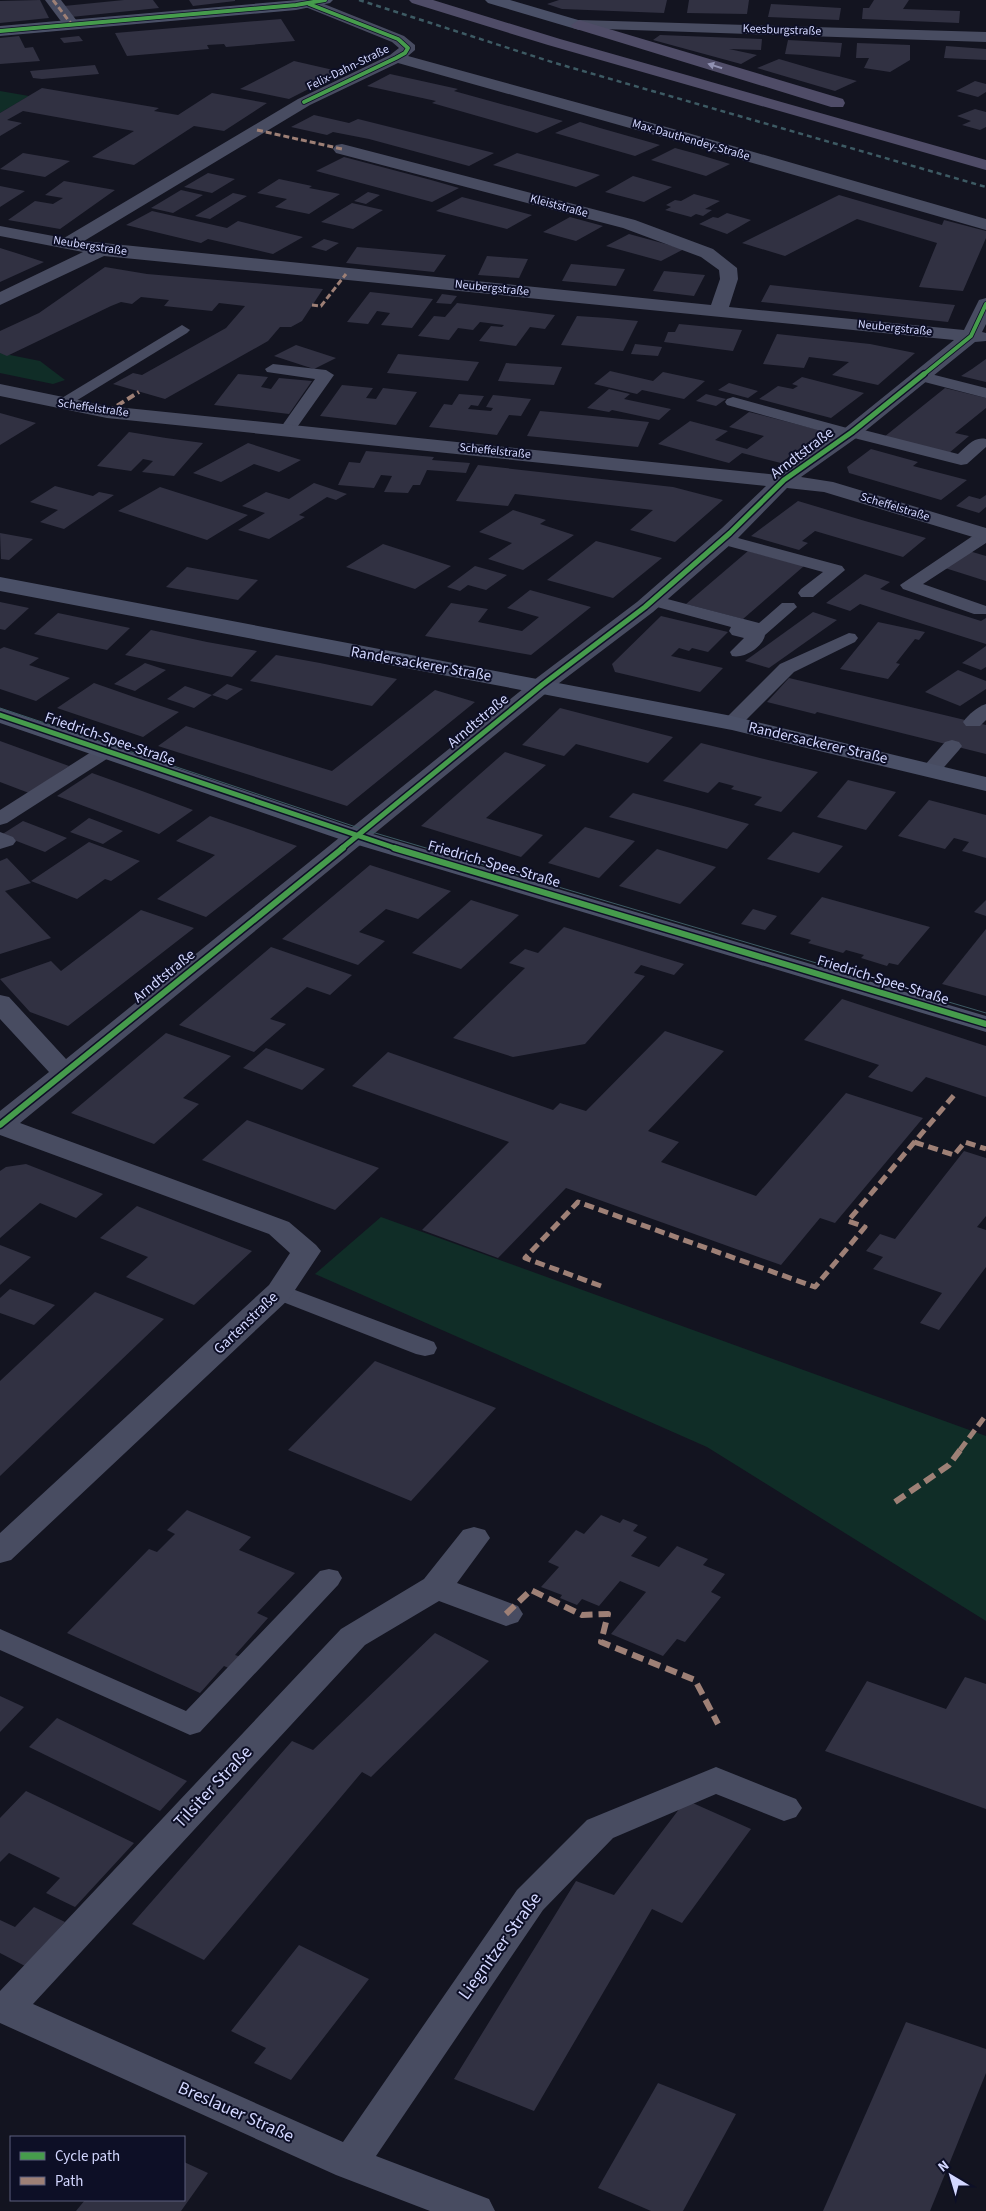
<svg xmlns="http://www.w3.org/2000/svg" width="986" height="2211" font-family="'Source Sans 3',sans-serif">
<rect width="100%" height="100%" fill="#131420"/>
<g fill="#102d27">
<polygon points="0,91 29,96 0,113"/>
<polygon points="0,353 40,361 65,380 53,384 0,373"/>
<polygon points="381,1217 986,1436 986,1621 707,1447 315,1274"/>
</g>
<g fill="#313142">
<polygon points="40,0 49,18 0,23 0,1"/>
<polygon points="124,0 153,0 159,8 71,17 64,6"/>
<polygon points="189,0 235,0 235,1 193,6"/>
<polygon points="559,0 667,0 664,13 562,9 547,4"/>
<polygon points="689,0 749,0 747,14 687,13"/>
<polygon points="874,0 909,0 903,9 960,11 959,23 862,19 863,8 869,8"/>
<polygon points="771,4 807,6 841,8 839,20 768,17"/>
<polygon points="281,19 295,41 226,47 224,44 207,45 209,49 127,56 115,33"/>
<polygon points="660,35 762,39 761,50 729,49 757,55 741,64 653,40"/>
<polygon points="19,36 25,48 33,47 40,61 0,64 0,38"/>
<polygon points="79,36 83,41 64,43 60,38"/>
<polygon points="788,40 842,43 840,57 785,54"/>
<polygon points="857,43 910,45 910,60 890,72 864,68 869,58 856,58"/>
<polygon points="946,46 986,49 986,60 944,58"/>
<polygon points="779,59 820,71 857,81 835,91 757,68"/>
<polygon points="294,61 342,72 289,99 240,89"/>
<polygon points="95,65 99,74 42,79 33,78 30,71"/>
<polygon points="390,74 458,89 454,91 563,121 537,133 432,103 436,101 367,86"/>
<polygon points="975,81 986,84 986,92 978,97 956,91"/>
<polygon points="42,88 159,108 154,111 178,115 212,93 267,103 224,131 194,126 134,165 92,157 134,131 23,111 7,120 22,123 0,136 0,113"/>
<polygon points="975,109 986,112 986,127 980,130 962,125 971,121 957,116"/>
<polygon points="314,115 349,123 358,119 494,153 469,166 369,139 333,132 327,135 291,127"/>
<polygon points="580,122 600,128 660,145 635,156 555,133"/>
<polygon points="675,148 697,154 730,164 706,176 651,160"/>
<polygon points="23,153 70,161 45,177 0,169"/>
<polygon points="517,153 559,164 600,175 576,187 493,165"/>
<polygon points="344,157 431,180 459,188 432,202 316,171"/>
<polygon points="208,173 235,179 212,193 184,187"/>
<polygon points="633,176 672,187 644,202 605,192"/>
<polygon points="279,179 312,186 309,188 340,194 309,214 275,207 287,199 257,193"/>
<polygon points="64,181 115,190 60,229 8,220 35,201 53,204 63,198 45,195"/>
<polygon points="0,186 25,191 0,207"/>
<polygon points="181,190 203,195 173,213 151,208"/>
<polygon points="368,192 380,195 366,204 354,201"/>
<polygon points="233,193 247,196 210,219 195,216"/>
<polygon points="694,194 720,201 705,209 712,210 703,216 696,214 691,217 665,210 671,207 666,205 675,200 681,201"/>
<polygon points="839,195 942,225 944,220 986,231 986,238 963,291 919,287 937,243 857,219 785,256 742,243"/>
<polygon points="462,197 532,215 507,229 436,211"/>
<polygon points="352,203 383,210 353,229 321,222"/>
<polygon points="152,211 227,228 238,221 303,237 273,254 208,239 201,243 126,225"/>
<polygon points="727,213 751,220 727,234 699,224 713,217 718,218"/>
<polygon points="570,217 603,226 576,241 543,232"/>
<polygon points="629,234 684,249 661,261 606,246"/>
<polygon points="324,239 339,243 326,251 311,247"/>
<polygon points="357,247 446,255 434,272 346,263"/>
<polygon points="0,248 16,253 44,262 0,282"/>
<polygon points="487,256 528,259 519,278 478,275"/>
<polygon points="571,264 625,269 616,286 562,281"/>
<polygon points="105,267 147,274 323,289 302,321 291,327 280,327 268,341 165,399 113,384 133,373 142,375 226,328 245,306 219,303 212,311 164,306 169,300 141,297 132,304 121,302 111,306 7,356 0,353 0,331 39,313"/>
<polygon points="664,271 705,275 694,296 653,291"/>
<polygon points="770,285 888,298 955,305 948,322 761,302"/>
<polygon points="370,292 433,299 412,328 381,325 390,313 377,311 368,324 347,322"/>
<polygon points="442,294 457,296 451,304 436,303"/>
<polygon points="457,303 508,309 555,315 545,329 530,327 516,346 479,341 491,326 502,327 504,325 480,322 473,330 458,328 449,340 418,336 434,316 445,317"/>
<polygon points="577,316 608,318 638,321 623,351 561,345"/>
<polygon points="679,324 710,327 742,330 733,351 664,342 668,332 675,332"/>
<polygon points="777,334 870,344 915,353 878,385 832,375 849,362 809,357 804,368 763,364"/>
<polygon points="635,344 662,347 658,356 631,354"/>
<polygon points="296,345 336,358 314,369 274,356"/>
<polygon points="398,354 479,362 468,381 387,373"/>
<polygon points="986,359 986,382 961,376 972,369"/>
<polygon points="506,363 562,367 554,385 498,381"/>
<polygon points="610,371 653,381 663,372 705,381 684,399 642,390 637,394 594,384"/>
<polygon points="238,374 268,377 261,387 271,389 279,378 312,381 289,414 214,405"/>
<polygon points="802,377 864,393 831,418 759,399 778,386 793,389 798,386 792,384"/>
<polygon points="729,383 758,391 748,398 718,390"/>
<polygon points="342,385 373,388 366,398 376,399 383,388 417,392 396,425 320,416"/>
<polygon points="945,388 986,398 986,408 955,433 969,436 949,453 884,437"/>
<polygon points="609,389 630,394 624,399 671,409 659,420 612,410 609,412 587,408"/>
<polygon points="459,394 484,396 478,406 471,405 468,409 491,411 493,408 486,407 493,395 531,399 521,416 509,415 497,435 429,427 444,404 452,405"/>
<polygon points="706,394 726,399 716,406 696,401"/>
<polygon points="540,411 603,417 649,422 638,447 527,436"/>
<polygon points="749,412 823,431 781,463 742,453 729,463 658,444 690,421 728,431 715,440 747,449 764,436 729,427"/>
<polygon points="0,413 36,423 0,445"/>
<polygon points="129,432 166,438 203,443 174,476 142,472 153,461 143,459 131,471 97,466"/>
<polygon points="248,443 301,460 279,472 254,464 221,482 193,473"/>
<polygon points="871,449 918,462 913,466 967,480 941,500 849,473 847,467"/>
<polygon points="366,451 434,457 432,460 470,463 466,473 427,470 420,485 413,485 408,493 384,492 392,476 381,475 374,488 338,485 349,462 360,463"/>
<polygon points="478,465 673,487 723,500 675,542 630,530 653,510 515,494 508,506 456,501"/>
<polygon points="314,483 347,494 336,500 327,497 299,515 305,517 269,539 238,530 265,513 242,506 266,492 289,499"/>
<polygon points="55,486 93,496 99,492 114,495 64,529 40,522 58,510 30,502"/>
<polygon points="160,487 248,515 207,540 118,511"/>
<polygon points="986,495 986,507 979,513 956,506 969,496 980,499"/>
<polygon points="798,501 865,521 926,538 903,557 815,531 802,541 808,543 799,550 751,536"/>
<polygon points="513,510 546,520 540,524 574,535 523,570 488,559 512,543 479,532"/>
<polygon points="0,533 33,539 9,560 1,559"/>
<polygon points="596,541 662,558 613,598 547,580"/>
<polygon points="383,544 451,566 415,589 346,567"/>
<polygon points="748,551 804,566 743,619 686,604"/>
<polygon points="969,551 986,556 986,581 945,568"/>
<polygon points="475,566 507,575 486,590 468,585 460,591 447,587"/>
<polygon points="187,567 258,580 238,600 166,587"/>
<polygon points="865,574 890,582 880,589 981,621 986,618 986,644 860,604 850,611 826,603"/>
<polygon points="530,590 591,607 531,655 425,636 451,603 488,609 478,622 522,631 539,617 507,608"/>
<polygon points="0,602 29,608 5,630 0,629"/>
<polygon points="813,612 837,620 769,668 745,661"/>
<polygon points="58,613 130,628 107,650 34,634"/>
<polygon points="661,616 728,632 708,652 692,648 689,651 679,648 671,656 723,668 700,692 615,672 612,664"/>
<polygon points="878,622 925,632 919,640 915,639 896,663 900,664 888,679 840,669"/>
<polygon points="151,630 207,642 257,651 232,677 125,655"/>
<polygon points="986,646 986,667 981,670 962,663"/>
<polygon points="4,647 39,658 29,665 70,678 36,701 0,689 0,649"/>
<polygon points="276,655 320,663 397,679 372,706 250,681"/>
<polygon points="145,663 166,670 135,691 114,684"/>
<polygon points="958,670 986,681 986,689 960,706 925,692"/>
<polygon points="789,678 986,725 986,754 817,712 815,714 767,702"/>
<polygon points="94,683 134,697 179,712 143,737 57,708"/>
<polygon points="227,684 243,689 227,700 212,695"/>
<polygon points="185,686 212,695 194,708 167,699"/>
<polygon points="435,690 475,702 347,806 158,746 186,726 332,771"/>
<polygon points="560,708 614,722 673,737 648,763 576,744 564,756 522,745"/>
<polygon points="0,741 69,766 29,793 0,782"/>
<polygon points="701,743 760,758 818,772 781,812 754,805 762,797 731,789 734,786 719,782 708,793 663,781"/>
<polygon points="505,752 546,765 486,818 543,835 521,857 421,826"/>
<polygon points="92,773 142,791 193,810 159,834 57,796"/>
<polygon points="848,780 896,792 866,830 817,817"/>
<polygon points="633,793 691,808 749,824 727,849 609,817"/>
<polygon points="929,800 986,815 986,858 962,851 969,842 954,838 945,849 898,836"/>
<polygon points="210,816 297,846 206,917 157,899 215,855 176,841"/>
<polygon points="89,818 123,831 103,844 70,832"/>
<polygon points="23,821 67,838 45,852 1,835"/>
<polygon points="585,827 635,841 599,878 548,863"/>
<polygon points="793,832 843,846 819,873 767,859"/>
<polygon points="89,842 140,861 111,881 105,879 77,899 31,881"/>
<polygon points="657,849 716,867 680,904 619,886"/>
<polygon points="7,858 31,883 5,891 51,938 0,954 0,861"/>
<polygon points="370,865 451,891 418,919 386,909 359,932 385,941 358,965 282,939"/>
<polygon points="822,897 930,927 898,965 889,963 887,966 861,958 864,955 846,950 843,953 808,943 811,940 790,934"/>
<polygon points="471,900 519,915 461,969 412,953"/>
<polygon points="986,900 986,916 974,912"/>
<polygon points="753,909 777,916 765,930 741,924"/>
<polygon points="141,910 194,928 68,1026 30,1012 0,979 51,961 61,971"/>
<polygon points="564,927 684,964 674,975 641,965 634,973 645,976 585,1044 513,1057 453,1038 525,968 509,963 525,949 538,953"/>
<polygon points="986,929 986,996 942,984"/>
<polygon points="271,947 352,975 330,995 307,987 270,1019 286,1024 254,1052 179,1025"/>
<polygon points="842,999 986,1046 986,1097 926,1077 912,1092 868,1077 879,1065 804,1040"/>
<polygon points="665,1031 724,1051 648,1131 679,1142 661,1162 756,1196 846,1093 923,1118 835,1223 820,1218 781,1265 566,1188 498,1258 422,1230 509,1142 352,1086 388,1052 553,1110 560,1103 586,1111"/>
<polygon points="166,1033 231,1056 183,1098 199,1104 154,1144 71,1113"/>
<polygon points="266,1048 325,1069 302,1090 243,1068"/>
<polygon points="247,1120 326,1149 379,1168 335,1210 202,1160"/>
<polygon points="964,1151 986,1158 986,1216 977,1227 986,1230 986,1267 939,1330 920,1323 942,1293 873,1269 883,1257 866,1251 880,1234 895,1239"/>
<polygon points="26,1164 103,1194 76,1218 40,1203 0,1238 0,1171 6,1167"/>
<polygon points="137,1206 252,1251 194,1305 126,1277 148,1257 100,1238"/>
<polygon points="0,1245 31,1257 0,1285"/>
<polygon points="10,1289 55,1305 34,1325 0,1313 0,1298"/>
<polygon points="95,1292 164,1319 0,1476 0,1381"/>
<polygon points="375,1361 496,1408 411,1501 288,1450"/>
<polygon points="187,1510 251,1537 239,1550 295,1573 257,1613 268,1618 235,1655 241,1657 231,1669 224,1666 200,1693 67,1633 149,1549 157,1552 175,1534 167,1530"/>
<polygon points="601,1515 620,1523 623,1519 638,1525 633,1531 647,1537 631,1556 659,1567 677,1546 708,1559 703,1565 725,1574 711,1592 721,1597 685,1642 677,1639 663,1656 611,1634 646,1592 620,1581 599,1606 582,1599 577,1605 560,1598 562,1595 541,1587 559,1567 548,1562 576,1530 584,1534"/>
<polygon points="435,1633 489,1661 371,1777 362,1772 204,1960 132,1924 292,1741 313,1750"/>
<polygon points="965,1677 986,1684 986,1809 825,1751 867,1681 946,1709"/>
<polygon points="0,1696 24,1707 0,1732"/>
<polygon points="57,1718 187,1781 160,1811 29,1747"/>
<polygon points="26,1791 134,1843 75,1907 46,1893 60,1878 9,1853 0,1862 0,1818"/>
<polygon points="686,1800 751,1829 682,1923 652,1909 534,2111 454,2079 576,1881 614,1895"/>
<polygon points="34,1907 65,1922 25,1966 0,1953 0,1920 15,1927"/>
<polygon points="299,1945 369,1979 291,2080 254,2063 266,2048 231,2031"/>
<polygon points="906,2022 986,2049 986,2073 930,2211 823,2211"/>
<polygon points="658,2083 736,2114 683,2211 651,2211 598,2188"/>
<polygon points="184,2162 208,2173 181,2211 76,2211 85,2200 184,2200"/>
</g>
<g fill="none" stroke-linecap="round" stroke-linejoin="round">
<g fill="#484c61" fill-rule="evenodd">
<polygon points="182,325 190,330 187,333 66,407 60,409 52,404"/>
<polygon points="273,364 326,370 334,375 293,433 281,433 279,430 315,379 267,372 265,369"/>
<polygon points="919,371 986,388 986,398 913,379 911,376 913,373"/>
<path d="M 733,397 L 847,428 L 852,427 L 958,454 C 966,447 974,436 986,439 L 986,447 L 967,464 L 961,465 L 854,438 L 843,437 L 727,405 L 725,402 L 727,399 Z"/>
<polygon points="986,530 986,543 923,584 986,606 986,614 974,614 903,589 900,585 980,531"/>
<polygon points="723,534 842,566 845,570 813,597 801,597 798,593 801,589 823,572 717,543 714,539 717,535"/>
<path d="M 652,595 L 759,623 L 782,603 L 794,603 L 797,607 L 765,635 C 763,646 745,659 732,656 L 730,652 L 744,638 L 732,635 L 729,631 L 731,627 L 646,604 L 643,600 L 646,596 Z"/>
<polygon points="849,633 855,634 858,638 855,642 794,672 739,727 725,727 722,723 725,719 780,664"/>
<path d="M 986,704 L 986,720 L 980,726 L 966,726 L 963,722 C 969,714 977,707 986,704 Z"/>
<polygon points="952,740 959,742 962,746 959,750 938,774 924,774 921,770 924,766 945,742"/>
<polygon points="106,745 113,747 116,751 113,755 7,823 0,825 0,810 99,747"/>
<polygon points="0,832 13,837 16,841 13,845 0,849"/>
<polygon points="279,1284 434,1342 437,1348 434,1354 425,1356 416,1354 270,1297 267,1292 270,1287"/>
<polygon points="329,1569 338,1571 342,1578 338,1585 200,1732 190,1735 0,1650 0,1629 186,1711 320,1571"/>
</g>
<g fill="#484c61" fill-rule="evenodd">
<polygon points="45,0 61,0 80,25 78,28 66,28"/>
<polygon points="302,0 314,0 404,36 415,45 415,50 408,56 688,133 986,219 986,230 676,141 398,63 310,105 84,241 711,305 720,279 719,270 701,257 623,228 336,153 333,149 336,145 342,144 635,220 713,249 737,268 738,279 729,307 964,330 979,300 986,298 986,324 982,332 986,333 986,341 975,342 859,436 801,477 833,482 986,528 986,541 824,492 787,488 738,538 653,612 550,690 20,1123 289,1222 316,1245 321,1251 289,1299 11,1560 0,1563 0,1533 269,1285 290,1253 269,1234 0,1135 0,1111 49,1072 0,1019 0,995 9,997 66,1059 534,680 637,602 722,528 766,486 107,418 0,396 0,384 107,406 778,475 845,428 954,340 104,256 0,305 0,292 83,252 0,236 0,226 64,238 298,99 390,55 399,48 392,42 303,6 300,3"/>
<polygon points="579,20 986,32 986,42 573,28 571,25"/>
<polygon points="474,1527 485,1530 490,1538 457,1583 518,1606 523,1614 518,1622 506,1626 439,1601 365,1645 33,2004 343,2142 517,1890 587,1820 716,1767 796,1799 802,1808 796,1817 784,1821 716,1794 613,1838 543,1910 376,2156 489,2199 495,2211 430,2211 336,2175 0,2023 0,1991 341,1629 424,1579 463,1530"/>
</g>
<g fill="#4a5067" fill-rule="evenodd">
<polygon points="298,0 333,0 330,3 296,10 0,36 0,26"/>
<polygon points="485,0 510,0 585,22 587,25 579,30 488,3"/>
<polygon points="0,577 732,716 986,777 986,791 732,730 0,591"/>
<polygon points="0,708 366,832 986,1016 986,1032 348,842 0,723"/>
</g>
<g fill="#4f4c67" fill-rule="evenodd">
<polygon points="409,0 433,0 560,39 986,160 986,170 548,45 412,3"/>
<polygon points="579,20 843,99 845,103 843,107 831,107 573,28 571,25"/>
</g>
<g stroke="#3d5a63" stroke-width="1">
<polyline points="0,708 365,830 986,1013"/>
<polyline points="0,717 354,839 986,1027"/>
</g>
<polyline stroke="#3d5a63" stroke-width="2.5" stroke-dasharray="5 4" stroke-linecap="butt" points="359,0 555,63 986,187"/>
<g stroke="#9e8076" stroke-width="3" stroke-dasharray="6 3" stroke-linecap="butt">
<polyline points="53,0 72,25"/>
<polyline points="257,130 342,149"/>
<polyline points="312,305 321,306 346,274"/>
</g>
<polyline stroke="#9e8076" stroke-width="4" stroke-dasharray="8 4" stroke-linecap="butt" points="107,412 139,392"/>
<g stroke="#9e8076" stroke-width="5" stroke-dasharray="10 5" stroke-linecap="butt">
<polyline points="914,1142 954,1155 965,1142 986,1149"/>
<polyline points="601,1286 525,1258 578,1202 815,1287 865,1227 848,1221 955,1094"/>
<polyline points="960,1450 986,1415"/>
</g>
<g stroke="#9e8076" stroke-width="6" stroke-dasharray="12 6" stroke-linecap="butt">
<polyline points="895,1502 949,1465 961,1449"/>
<polyline points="506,1614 531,1590 582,1615 608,1614 601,1642 695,1680 718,1724"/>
</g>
<g stroke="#0d0f26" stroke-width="5.5">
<g id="cycleway-far2">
<polyline points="0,31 296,5 325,0"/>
<polyline points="304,102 396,58 405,53 408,48 398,39 309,4"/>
<polyline points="923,375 971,336 986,304"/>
</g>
</g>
<g stroke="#0d0f26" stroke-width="8">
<g id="cycleway-far1">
<polyline points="0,715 398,849"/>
<polyline points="341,849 542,685 645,607 730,533 784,480 852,432 924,374"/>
</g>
</g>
<g stroke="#0d0f26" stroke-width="9">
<g id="cycleway">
<polyline points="394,848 986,1024"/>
<polyline points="0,1125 343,848"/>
</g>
</g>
<use href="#cycleway-far2" stroke="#469c4c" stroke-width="4"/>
<use href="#cycleway-far1" stroke="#469c4c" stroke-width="5"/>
<use href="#cycleway" stroke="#469c4c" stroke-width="6"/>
</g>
<defs><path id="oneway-solid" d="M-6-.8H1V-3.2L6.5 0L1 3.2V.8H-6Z" transform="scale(1.25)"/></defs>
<use fill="#9192b3" href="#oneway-solid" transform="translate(715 66) rotate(-163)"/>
<g text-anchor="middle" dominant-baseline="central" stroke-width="4" stroke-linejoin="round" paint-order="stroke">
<g font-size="12" fill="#d3d7ff" stroke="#0d0f26">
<text transform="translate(782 30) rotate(2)">Keesburgstraße</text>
<text transform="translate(348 68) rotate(-26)">Felix-Dahn-Straße</text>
<text transform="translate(691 140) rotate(16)">Max-Dauthendey-Straße</text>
<text transform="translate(559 206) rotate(15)">Kleiststraße</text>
<text transform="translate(90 246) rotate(9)">Neubergstraße</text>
<text transform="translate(492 288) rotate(6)">Neubergstraße</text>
<text transform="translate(895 328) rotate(6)">Neubergstraße</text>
<text transform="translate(93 408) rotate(8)">Scheffelstraße</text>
<text transform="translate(495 451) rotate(6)">Scheffelstraße</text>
<text transform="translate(895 507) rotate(17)">Scheffelstraße</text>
</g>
<g font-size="15" fill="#d3d7ff" stroke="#0d0f26">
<text transform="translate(802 453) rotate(-37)">Arndtstraße</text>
<text transform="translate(421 664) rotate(10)">Randersackerer Straße</text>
<text transform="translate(478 721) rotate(-40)">Arndtstraße</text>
<text transform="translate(110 739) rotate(19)">Friedrich-Spee-Straße</text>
<text transform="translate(818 743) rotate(13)">Randersackerer Straße</text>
<text transform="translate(494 864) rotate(16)">Friedrich-Spee-Straße</text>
<text transform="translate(164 976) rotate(-39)">Arndtstraße</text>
<text transform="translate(883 980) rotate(17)">Friedrich-Spee-Straße</text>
<text transform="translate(246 1323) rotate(-44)">Gartenstraße</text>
</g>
<g font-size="18" fill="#d3d7ff" stroke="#0d0f26">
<text transform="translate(213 1787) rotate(-47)">Tilsiter Straße</text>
<text transform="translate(500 1946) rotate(-54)">Liegnitzer Straße</text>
<text transform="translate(236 2112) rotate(24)">Breslauer Straße</text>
</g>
</g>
<rect x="10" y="2136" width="175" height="65" fill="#0d0f26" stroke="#5c5f7d"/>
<rect x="20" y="2152" width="25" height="8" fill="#469c4c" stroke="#5c5f7d"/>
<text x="55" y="2161" font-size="15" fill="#d3d7ff">Cycle path</text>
<rect x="20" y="2177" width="25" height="8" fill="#9e8076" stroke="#5c5f7d"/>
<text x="55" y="2186" font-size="15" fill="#d3d7ff">Path</text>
<g transform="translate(951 2176) rotate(322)" stroke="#0d0f26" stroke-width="4" paint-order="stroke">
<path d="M0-4L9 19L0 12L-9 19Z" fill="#d3d7ff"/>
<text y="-8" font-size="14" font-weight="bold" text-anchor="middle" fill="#d3d7ff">N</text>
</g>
</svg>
